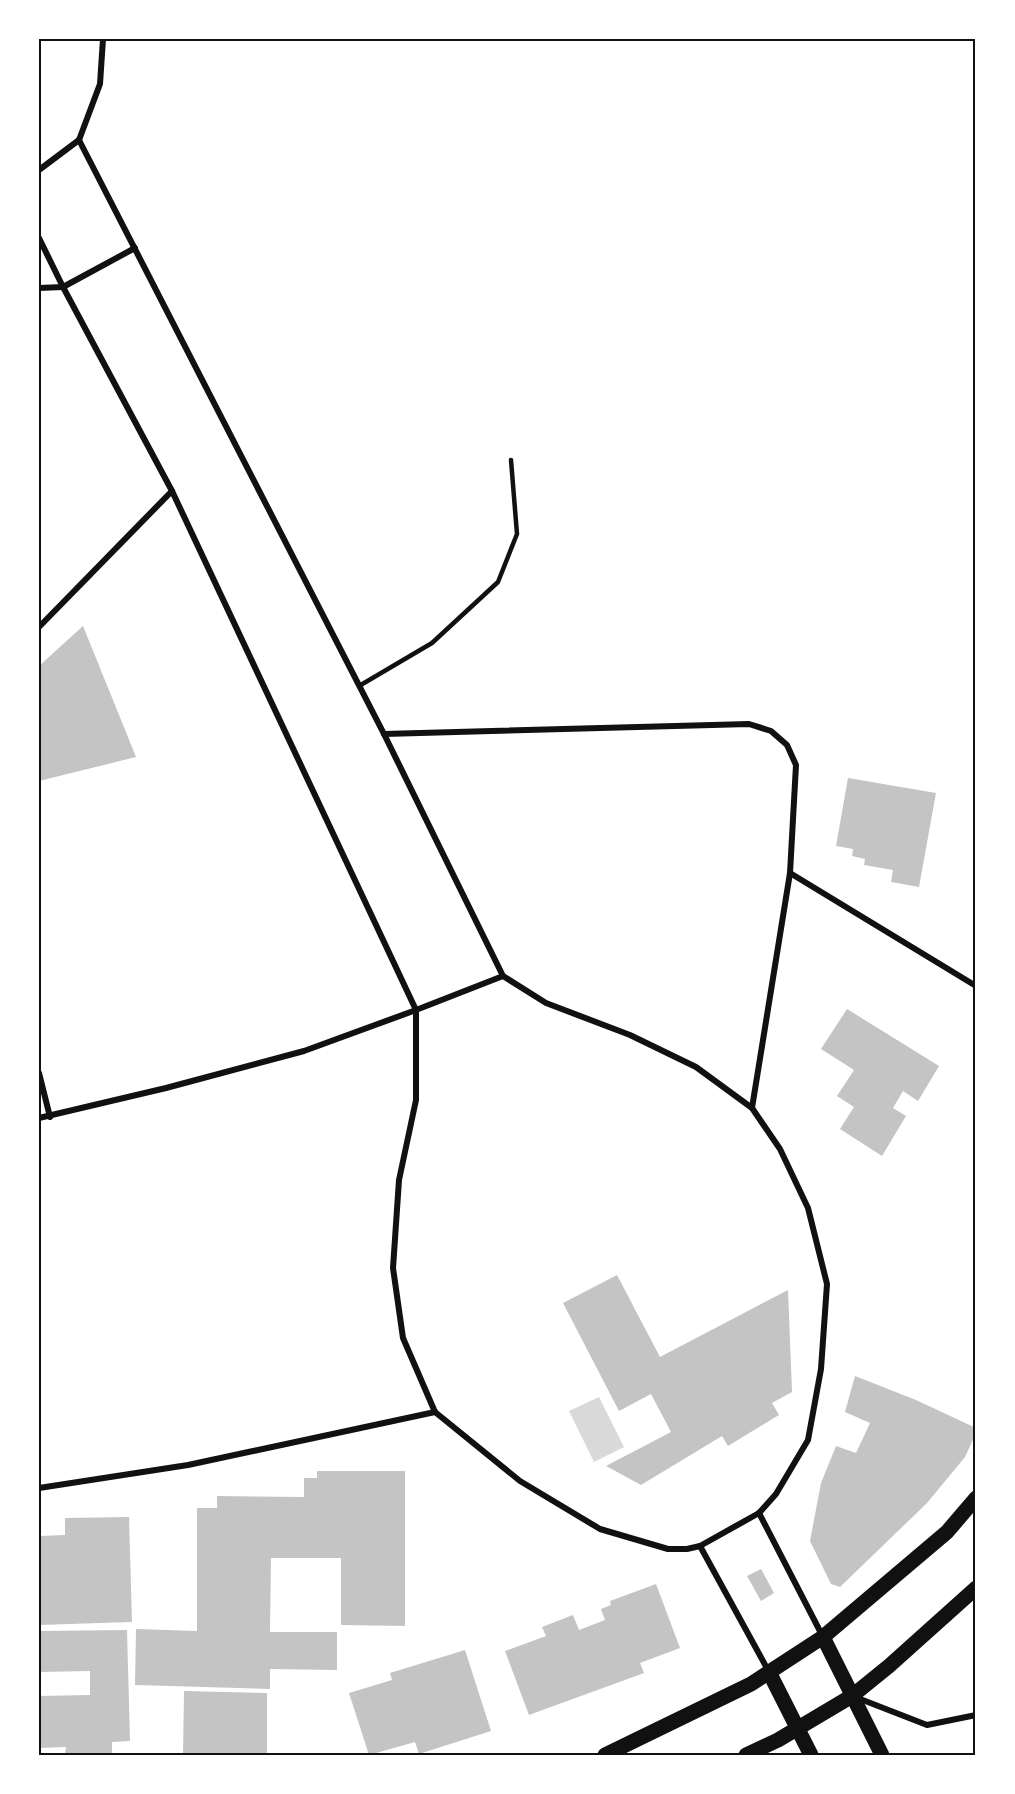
<svg xmlns="http://www.w3.org/2000/svg" width="1015" height="1794" font-family="'PT Sans Narrow',sans-serif">
<rect width="100%" height="100%" fill="#fff"/>
<polygon fill="#d9d9d9" points="599,1397 624,1447 594,1462 569,1411"/>
<g fill="#c4c4c4">
<polygon points="83,626 136,757 39,781 39,666"/>
<polygon points="848,778 936,793 919,887 891,882 893,870 864,865 865,859 852,856 853,849 836,846"/>
<polygon points="847,1009 939,1066 918,1101 903,1091 893,1108 906,1116 882,1156 840,1129 854,1107 837,1096 854,1070 821,1049"/>
<polygon points="617,1275 660,1357 788,1290 792,1392 772,1403 779,1415 728,1446 722,1436 641,1485 606,1466 671,1432 651,1394 619,1411 563,1303"/>
<polygon points="855,1376 916,1400 976,1428 976,1433 965,1457 927,1503 840,1587 831,1584 810,1541 821,1483 836,1446 856,1453 870,1423 845,1412"/>
<polygon points="317,1471 405,1471 405,1626 341,1625 341,1558 271,1558 270,1632 337,1632 337,1670 270,1669 270,1689 135,1685 136,1629 197,1631 197,1508 217,1508 217,1496 304,1497 304,1478 317,1478"/>
<polygon points="129,1517 132,1622 39,1625 39,1536 65,1535 65,1518"/>
<polygon points="761,1569 774,1593 761,1601 747,1576"/>
<polygon points="656,1584 680,1648 640,1663 644,1673 529,1715 505,1651 546,1636 542,1627 573,1615 579,1630 605,1620 601,1609 611,1605 610,1601"/>
<polygon points="127,1630 130,1741 112,1742 112,1755 65,1755 66,1747 39,1748 39,1696 90,1695 90,1671 39,1672 39,1631"/>
<polygon points="465,1650 491,1731 419,1754 415,1742 369,1755 349,1693 392,1680 390,1673"/>
<polygon points="184,1691 267,1693 267,1755 183,1755"/>
</g>
<g fill="none" stroke-linecap="round" stroke-linejoin="round">
<polyline stroke="#111" stroke-width="4.5" points="359,686 432,643 498,582 517,534 511,460"/>
<g stroke="#111" stroke-width="6">
<polyline points="79,140 100,84 103,39"/>
<polyline points="39,170 79,140"/>
<polyline points="39,238 63,287 172,491 416,1010 416,1100 399,1180 393,1268 403,1338 435,1412 520,1481 600,1529 668,1549 687,1549 700,1546 759,1513 776,1494 808,1440 821,1369 827,1284 808,1208 780,1149 752,1108 696,1067 630,1035 546,1003 503,976 384,734 79,140"/>
<polyline points="39,288 63,287 135,248"/>
<polyline points="39,627 172,491"/>
<polyline points="384,734 749,724 771,731 787,745 796,765 790,873 752,1108"/>
<polyline points="790,873 976,986"/>
<polyline points="39,1073 50,1117"/>
<polyline points="39,1118 166,1088 304,1051 416,1010 503,976"/>
<polyline points="39,1488 188,1465 435,1412"/>
<polyline points="759,1513 822,1635"/>
<polyline points="700,1546 769,1672"/>
<polyline points="855,1697 927,1725 976,1715"/>
</g>
<g stroke="#111" stroke-width="15">
<polyline points="823,1637 882,1755"/>
<polyline points="769,1672 811,1755"/>
<polyline points="605,1755 751,1684 823,1637 947,1532 976,1498"/>
<polyline points="746,1755 778,1740 852,1696 889,1666 976,1588"/>
</g>
</g>
<rect width="1015" height="1794" fill="none" stroke="#ffffff" stroke-width="81"/>
<rect x="40" y="40" width="934" height="1714" fill="none" stroke="#111" stroke-width="2"/>
</svg>
